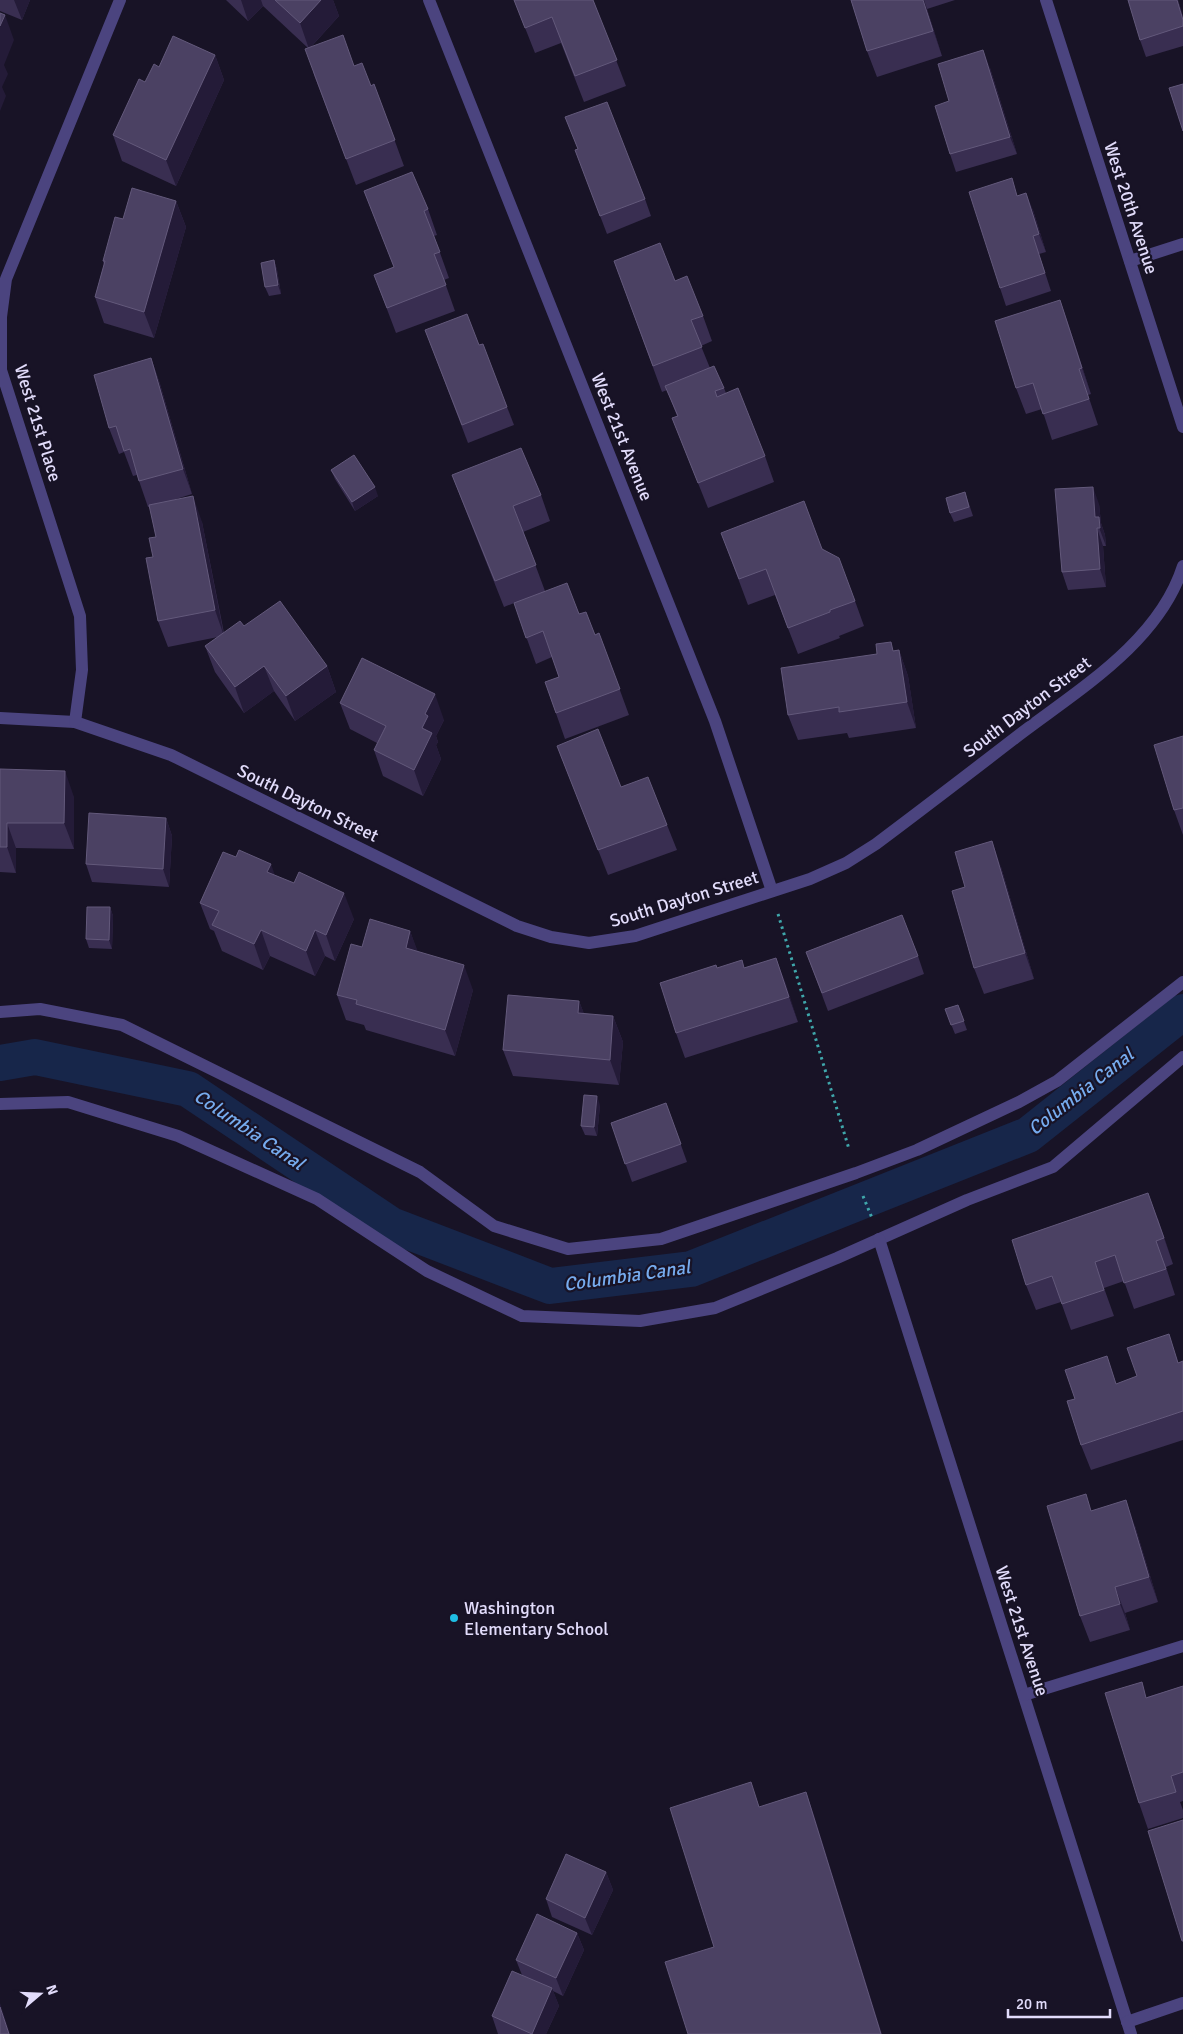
<svg xmlns="http://www.w3.org/2000/svg" width="1183" height="2034" font-family="Signika,sans-serif">
<rect width="100%" height="100%" fill="#181326"/>
<g fill="none" stroke-linecap="round" stroke-linejoin="round">
<polyline stroke="#17264a" stroke-width="36" points="0,1063 35,1057 188,1089 391,1225 550,1286 691,1269 1028,1135 1183,1012"/>
<g stroke="#3fa7ab" stroke-width="3" stroke-dasharray="2.5 4" stroke-linecap="butt">
<polyline points="778,914 849,1149"/>
<polyline points="863,1196 872,1218"/>
</g>
<g stroke="#4b447f" stroke-width="12">
<polyline points="429,0 715,721 772,891"/>
<polyline points="1046,0 1183,427"/>
<polyline points="1130,261 1183,244"/>
<path d="M 0,718 L 75,722 L 171,755 L 517,926 L 551,937 L 589,943 L 635,936 L 810,879 L 846,863 L 876,844 C 924,808 971,772 1019,735 C 1078,690 1159,642 1183,566"/>
<polyline points="75,722 82,670 80,616 1,370 1,317 6,279 120,0"/>
<polyline points="0,1012 40,1009 122,1025 420,1172 494,1226 568,1249 661,1239 856,1173 917,1150 1019,1102 1057,1081 1183,982"/>
<polyline points="0,1104 68,1102 178,1136 317,1199 427,1271 522,1316 640,1321 715,1308 837,1258 967,1200 1053,1167 1183,1057"/>
<polyline points="879,1239 1131,2034"/>
<polyline points="1024,1695 1183,1646"/>
<polyline points="1127,2022 1183,2003"/>
</g>
</g>
<g fill="#392e51">
<polygon points="0,0 30,0 22,20 0,11"/>
<polygon points="226,0 333,0 339,16 311,47 354,66 371,86 374,84 404,166 356,185 314,75 308,48 263,6 248,21"/>
<polygon points="514,0 593,0 626,86 584,102 561,43 535,53"/>
<polygon points="851,0 955,0 927,9 942,56 877,77 867,51"/>
<polygon points="1178,0 1183,17 1183,46 1146,57 1140,40"/>
<polygon points="215,55 224,80 176,186 122,161 113,135 145,82 159,67"/>
<polygon points="990,68 1017,154 956,172 950,154 949,101"/>
<polygon points="565,117 645,199 651,216 607,234 575,150 578,149"/>
<polygon points="364,191 428,209 437,235 434,236 449,278 444,280 455,311 396,333 374,275 394,267"/>
<polygon points="1018,195 1033,210 1046,252 1039,254 1051,291 1006,306 1000,288"/>
<polygon points="176,201 186,227 154,338 104,323 95,297 104,265 103,261 123,219"/>
<polygon points="274,260 277,270 281,294 269,296 265,287"/>
<polygon points="614,261 675,281 703,316 712,341 701,346 710,368 724,388 726,393 765,456 774,482 708,508 672,418 677,416 667,390 662,392"/>
<polygon points="1060,300 1069,326 1091,394 1088,395 1098,425 1052,440 1042,409 1026,414 1016,388"/>
<polygon points="425,330 479,345 507,407 514,425 468,443"/>
<polygon points="151,358 160,384 192,494 173,500 202,522 224,633 244,626 327,666 336,692 295,721 274,691 244,713 215,672 205,646 218,637 168,647 158,621 153,557 156,537 150,507 148,507 137,475 133,476 124,452 119,454 109,428"/>
<polygon points="331,470 378,496 355,511 335,479"/>
<polygon points="452,475 541,495 550,521 523,532 545,591 579,614 595,635 599,633 629,715 565,739 545,682 559,677 552,657 536,664 514,603 504,607 462,501"/>
<polygon points="965,492 973,516 954,522 950,513"/>
<polygon points="1099,504 1101,523 1105,535 1106,546 1103,546 1106,587 1068,590 1062,572"/>
<polygon points="721,533 822,549 855,601 864,626 839,636 840,638 798,654 775,595 748,605"/>
<polygon points="899,650 908,676 916,728 849,738 847,733 798,740 788,715 895,651"/>
<polygon points="340,703 444,720 436,736 438,742 436,745 441,759 423,796 383,776 374,750 377,743 350,729"/>
<polygon points="1183,736 1183,835 1174,810"/>
<polygon points="557,746 621,787 667,825 677,850 608,875"/>
<polygon points="0,769 74,797 74,849 16,848 16,873 0,872"/>
<polygon points="166,818 172,836 169,887 92,882 86,864"/>
<polygon points="1001,867 1034,979 984,994 974,968"/>
<polygon points="275,875 354,919 335,961 325,956 315,976 270,956 263,970 222,951 214,931 210,929 200,903"/>
<polygon points="110,907 113,916 112,949 89,948 86,939"/>
<polygon points="410,931 417,951 473,990 455,1056 366,1030 364,1025 346,1020 337,995 362,947"/>
<polygon points="806,952 918,956 924,974 828,1011"/>
<polygon points="776,958 798,1022 685,1058 676,1033 717,968 744,968"/>
<polygon points="579,1001 584,1014 613,1016 623,1042 619,1085 513,1076 503,1050"/>
<polygon points="958,1005 967,1030 955,1034 945,1009"/>
<polygon points="666,1103 687,1162 632,1182 611,1123"/>
<polygon points="600,1105 597,1136 585,1135 581,1126"/>
<polygon points="1158,1219 1173,1264 1166,1267 1175,1295 1134,1309 1124,1281 1104,1288 1114,1316 1071,1330 1061,1302 1036,1310 1026,1285"/>
<polygon points="1183,1361 1183,1440 1091,1470 1081,1445 1179,1363"/>
<polygon points="1092,1511 1135,1526 1158,1602 1125,1613 1130,1630 1090,1642 1080,1616"/>
<polygon points="1183,1686 1183,1801 1180,1802 1183,1810 1183,1818 1148,1829 1139,1803 1147,1697"/>
<polygon points="606,1872 613,1890 592,1935 552,1917 546,1899"/>
<polygon points="577,1933 584,1950 563,1996 553,1991 559,2006 546,2034 498,2034 492,2016 522,1975 516,1960"/>
</g>
<g fill="#241b38">
<polygon points="14,0 30,0 22,20"/>
<polygon points="241,0 261,0 263,6 248,21"/>
<polygon points="321,0 333,0 339,16 309,49 300,23"/>
<polygon points="923,0 924,0 927,9 942,56"/>
<polygon points="1177,0 1178,0 1183,17 1183,20"/>
<polygon points="5,15 14,40 4,65 8,74 2,87 6,96 0,111 0,26"/>
<polygon points="983,50 990,68 1017,154 1010,137"/>
<polygon points="215,55 224,80 176,186 166,160"/>
<polygon points="1026,193 1033,210 1046,252 1039,234"/>
<polygon points="176,201 186,227 154,338 144,312"/>
<polygon points="274,260 277,270 281,294 278,285"/>
<polygon points="1060,300 1069,326 1091,394 1082,368"/>
<polygon points="151,358 160,384 192,494 183,469"/>
<polygon points="375,487 378,496 355,511 352,502"/>
<polygon points="1093,487 1099,504 1101,523 1105,535 1106,546 1095,517"/>
<polygon points="193,496 202,522 224,636 215,610"/>
<polygon points="1097,528 1103,546 1106,587 1100,569"/>
<polygon points="899,650 908,676 916,728 907,702"/>
<polygon points="264,666 274,691 244,713 235,687"/>
<polygon points="327,666 336,692 295,721 286,696"/>
<polygon points="435,694 444,720 436,736 438,742 436,745 441,759 423,796 414,770 425,714"/>
<polygon points="65,771 74,797 74,849 64,823"/>
<polygon points="166,818 172,836 169,887 163,869"/>
<polygon points="7,823 16,848 16,873 7,847"/>
<polygon points="992,841 1001,867 1034,979 1025,953"/>
<polygon points="271,864 280,890 267,872"/>
<polygon points="344,893 354,919 335,961 326,935"/>
<polygon points="110,907 113,916 112,949 109,940"/>
<polygon points="261,930 270,956 263,970 254,944"/>
<polygon points="315,930 325,956 315,976 306,951"/>
<polygon points="410,931 420,957 406,948"/>
<polygon points="776,958 786,984 798,1022 789,997"/>
<polygon points="464,965 473,990 455,1056 445,1030"/>
<polygon points="579,1001 589,1026 578,1013"/>
<polygon points="613,1016 623,1042 619,1085 610,1060"/>
<polygon points="597,1096 600,1105 597,1136 594,1127"/>
<polygon points="1148,1193 1158,1219 1173,1264 1164,1238"/>
<polygon points="1126,1500 1135,1526 1158,1602 1149,1577"/>
<polygon points="1115,1587 1125,1613 1130,1630 1120,1604"/>
<polygon points="806,1792 815,1818 882,2034 881,2034"/>
<polygon points="606,1872 613,1890 592,1935 585,1918"/>
<polygon points="577,1933 584,1950 563,1996 556,1978"/>
<polygon points="552,1988 559,2006 546,2034 532,2034"/>
<polygon points="0,2003 10,2034 9,2034 0,2007"/>
</g>
<g fill="#4b4163" stroke="#63597b">
<polygon points="275,0 321,0 300,23"/>
<polygon points="514,0 593,0 617,60 575,76 552,17 525,28"/>
<polygon points="851,0 923,0 933,31 867,51"/>
<polygon points="1128,0 1177,0 1183,20 1183,26 1140,40"/>
<polygon points="0,13 5,15 0,26"/>
<polygon points="343,35 354,66 362,63 371,86 374,84 395,140 346,159 305,49"/>
<polygon points="173,36 215,55 166,160 113,135 139,79 145,82 154,64 159,67"/>
<polygon points="983,50 1010,137 950,154 935,106 949,101 938,64"/>
<polygon points="1183,84 1183,131 1169,88"/>
<polygon points="607,102 645,199 600,216 575,150 578,149 565,117"/>
<polygon points="412,172 428,209 424,211 440,252 434,254 446,285 387,308 374,275 394,267 364,191"/>
<polygon points="1012,178 1017,196 1026,193 1039,234 1033,236 1045,273 1000,288 969,192"/>
<polygon points="132,188 176,201 144,312 95,297 105,261 103,261 115,217 123,219"/>
<polygon points="660,243 675,281 687,276 703,316 691,320 702,347 653,366 614,261"/>
<polygon points="274,260 278,285 265,287 261,263"/>
<polygon points="1060,300 1082,368 1079,369 1089,399 1043,414 1033,383 1016,388 995,321"/>
<polygon points="467,314 479,345 483,344 507,407 462,425 425,330"/>
<polygon points="151,358 183,469 139,481 130,449 124,451 116,426 109,428 94,375"/>
<polygon points="714,366 724,388 715,391 717,397 738,388 765,456 698,483 672,418 678,416 665,386"/>
<polygon points="521,448 541,495 513,506 536,565 495,581 452,475"/>
<polygon points="354,455 375,487 352,502 331,470"/>
<polygon points="1093,487 1095,517 1099,517 1100,528 1097,528 1100,569 1062,572 1055,489"/>
<polygon points="965,492 969,507 950,513 946,498"/>
<polygon points="193,496 215,610 158,621 146,558 153,557 149,538 156,537 149,505"/>
<polygon points="804,501 822,549 839,558 855,601 830,610 830,612 788,628 766,569 739,579 721,533"/>
<polygon points="567,583 579,614 586,612 595,635 599,633 620,689 556,713 545,682 559,677 543,631 526,638 514,603"/>
<polygon points="280,601 327,666 286,696 264,666 235,687 205,646 240,621 244,626"/>
<polygon points="891,642 893,651 899,650 907,702 839,712 839,707 788,715 781,668 877,654 876,644"/>
<polygon points="362,658 435,694 425,714 428,716 422,728 432,733 414,770 374,750 386,726 340,703"/>
<polygon points="598,729 621,787 648,777 667,825 598,850 557,746"/>
<polygon points="1183,736 1183,808 1174,810 1154,745"/>
<polygon points="0,769 65,771 64,823 7,823 7,847 0,847"/>
<polygon points="89,813 166,818 163,869 86,864"/>
<polygon points="992,841 1025,953 974,968 952,891 965,887 955,852"/>
<polygon points="239,850 271,864 267,872 294,883 299,872 344,893 326,935 315,930 306,951 261,930 254,944 212,925 219,911 200,903 223,852 236,857"/>
<polygon points="87,907 110,907 109,940 86,939"/>
<polygon points="902,915 918,956 822,993 806,952"/>
<polygon points="370,919 410,931 406,948 464,965 445,1030 356,1004 357,1000 337,995 351,944 362,947"/>
<polygon points="776,958 789,997 676,1033 660,983 716,965 717,968 742,960 744,968"/>
<polygon points="508,995 579,1001 578,1013 613,1016 610,1060 503,1050"/>
<polygon points="958,1005 964,1021 951,1025 945,1009"/>
<polygon points="584,1095 597,1096 594,1127 581,1126"/>
<polygon points="666,1103 681,1144 625,1164 611,1123"/>
<polygon points="1148,1193 1164,1238 1156,1241 1166,1269 1124,1283 1115,1255 1095,1262 1104,1290 1062,1304 1052,1276 1026,1285 1012,1240"/>
<polygon points="1169,1334 1178,1363 1183,1361 1183,1411 1081,1445 1067,1401 1075,1399 1065,1370 1107,1356 1116,1384 1137,1376 1127,1348"/>
<polygon points="1086,1494 1091,1511 1126,1500 1149,1577 1115,1587 1120,1604 1080,1616 1047,1506"/>
<polygon points="1142,1682 1146,1698 1183,1686 1183,1772 1171,1776 1176,1792 1139,1803 1105,1693"/>
<polygon points="751,1782 759,1807 806,1792 881,2034 688,2034 665,1962 714,1947 670,1808"/>
<polygon points="1183,1820 1183,1941 1182,1941 1148,1831"/>
<polygon points="566,1854 606,1872 585,1918 546,1899"/>
<polygon points="537,1914 577,1933 556,1978 516,1960"/>
<polygon points="512,1971 552,1988 532,2034 492,2016"/>
<polygon points="0,2007 9,2034 0,2034"/>
</g>
<circle fill="#1fbde3" stroke="#181326" stroke-width="2" cx="454" cy="1618" r="5"/>
<g text-anchor="middle" dominant-baseline="central" stroke-width="4.5" stroke-linejoin="round" paint-order="stroke">
<g font-size="18" fill="#e2dcfb" stroke="#181326">
<text transform="translate(1131 208) rotate(72)">West 20th Avenue</text>
<text transform="translate(38 423) rotate(73)">West 21st Place</text>
<text transform="translate(622 437) rotate(68)">West 21st Avenue</text>
<text transform="translate(1027 707) rotate(-37)">South Dayton Street</text>
<text transform="translate(308 803) rotate(26)">South Dayton Street</text>
<text transform="translate(684 899) rotate(-17)">South Dayton Street</text>
<text transform="translate(1022 1631) rotate(72)">West 21st Avenue</text>
</g>
<g font-size="18" fill="#e2dcfb" stroke="#181326" text-anchor="start">
<text x="464" y="1608">Washington<tspan x="464" dy="21">Elementary School</tspan></text>
</g>
<g font-size="19" font-style="italic" fill="#76abee" stroke="#181326">
<text transform="translate(1081 1092) rotate(-38)">Columbia Canal</text>
<text transform="translate(249 1130) rotate(34)">Columbia Canal</text>
<text transform="translate(627 1276) rotate(-8)">Columbia Canal</text>
</g>
</g>
<g transform="translate(40 1994) rotate(71)" stroke="#181326" stroke-width="4" paint-order="stroke">
<path d="M0-4L9 19L0 12L-9 19Z" fill="#e2dcfb"/>
<text y="-8" font-size="14" font-weight="bold" text-anchor="middle" fill="#e2dcfb">N</text>
</g>
<path d="M1008 2009v8h102v-8" fill="none" stroke="#e2dcfb" stroke-width="2.5"/>
<text x="1016" y="2009" font-size="15" fill="#e2dcfb" stroke="#181326" stroke-width="4" paint-order="stroke">20 m</text>
</svg>
